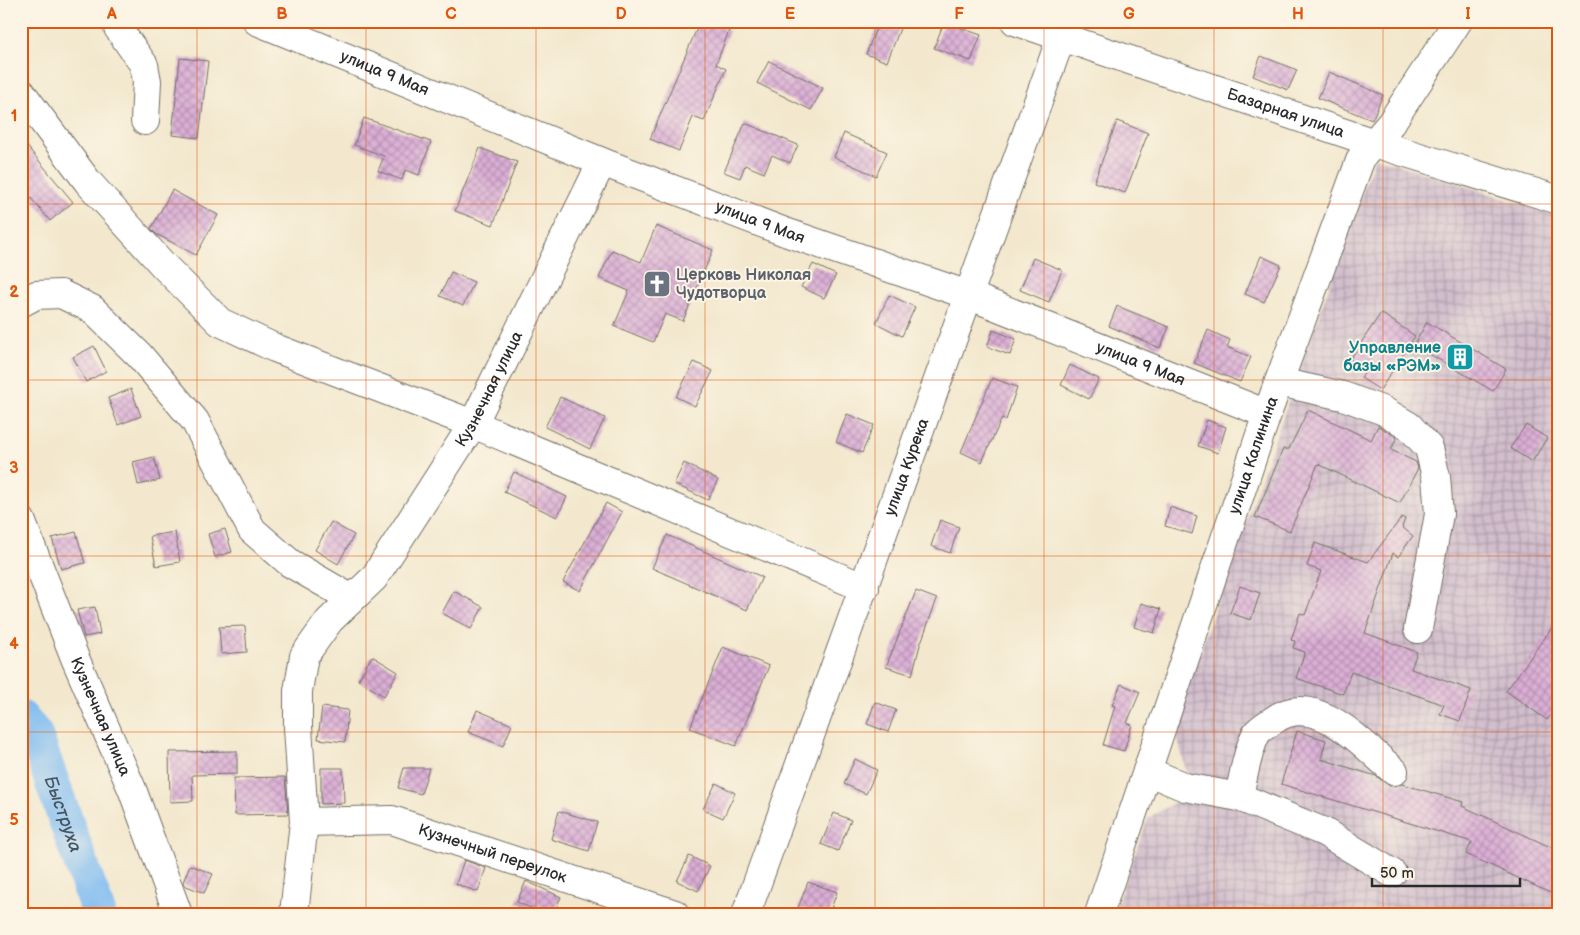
<svg xmlns="http://www.w3.org/2000/svg" width="1580" height="935" font-family="'Balsamiq Sans',sans-serif">
<defs>
<pattern id="industrial-grid" width="8" height="8" patternUnits="userSpaceOnUse" patternTransform="scale(1.25)"><rect width="8" height="8" fill="#d1bdcc"/><path d="M0 4h8M4 0v8" fill="none" stroke="#aa9aa6"/></pattern>
<pattern id="building-cross-hatch" width="8" height="8" patternUnits="userSpaceOnUse" patternTransform="scale(1.25)"><rect width="8" height="8" fill="#dbafd6"/><path d="M0 0l8 8M0 8l8-8" fill="none" stroke="#b28fae"/></pattern>
</defs>
<rect width="100%" height="100%" fill="#fcf5e5"/>
<filter id="ink" filterUnits="userSpaceOnUse"><feTurbulence type="fractalNoise" baseFrequency=".02" numOctaves="2"/><feDisplacementMap in="SourceGraphic" scale="10" xChannelSelector="R" yChannelSelector="G"/><feConvolveMatrix kernelMatrix="1 2 1 2 8 2 1 2 1" color-interpolation-filters="sRGB"/></filter>
<filter id="wash" filterUnits="userSpaceOnUse"><feTurbulence type="fractalNoise" baseFrequency=".0096" numOctaves="4" result="noise"/><feDisplacementMap in="SourceGraphic" scale="20" xChannelSelector="R" yChannelSelector="G"/><feGaussianBlur stdDeviation="1.12" result="paint"/><feColorMatrix in="noise" values="0 0 0 0 0 0 0 0 0 0 0 0 0 0 0 0 0 1.4 0 .05"/><feComposite in="paint" operator="in"/></filter>
<g filter="url(#wash)">
<rect width="100%" height="100%" fill="#f3e8ce"/>
<polygon fill="url(#industrial-grid)" points="1375,157 1559,216 1559,914 1113,914 1148,818 1182,798 1188,778 1174,725"/>
<g fill="none" stroke-linecap="round" stroke-linejoin="round">
<path stroke="#7ebbf1" stroke-width="35" id="s1" d="M 21,718 L 35,734 L 99,914"/>
</g>
<g id="blocks">
<g fill="url(#building-cross-hatch)">
<polygon points="700,21 706,21 729,31 716,64 726,69 704,121 693,117 679,151 650,139"/>
<polygon points="879,21 903,21 887,62 866,54"/>
<polygon points="944,22 981,35 971,61 934,48"/>
<polygon points="1261,56 1297,70 1288,90 1253,76"/>
<polygon points="180,58 208,61 199,138 172,135"/>
<polygon points="769,61 823,88 811,110 757,83"/>
<polygon points="1329,72 1383,95 1372,120 1318,98"/>
<polygon points="364,118 431,142 419,175 405,170 402,180 378,171 384,156 354,145"/>
<polygon points="1117,121 1148,133 1125,193 1094,182"/>
<polygon points="745,123 798,145 790,163 772,155 764,173 745,165 740,178 724,172"/>
<polygon points="844,133 887,152 876,176 834,157"/>
<polygon points="21,139 73,202 50,221 21,186"/>
<polygon points="480,148 517,162 493,225 455,211"/>
<polygon points="172,190 218,215 196,255 156,234 151,229"/>
<polygon points="656,226 713,250 683,321 665,314 653,342 614,326 629,291 599,278 612,250 641,262"/>
<polygon points="1261,256 1281,265 1264,302 1245,294"/>
<polygon points="1033,258 1062,270 1049,302 1020,290"/>
<polygon points="813,264 836,275 824,298 801,287"/>
<polygon points="451,272 474,282 463,306 440,296"/>
<polygon points="889,295 915,307 902,336 876,323"/>
<polygon points="1117,306 1169,327 1160,348 1109,326"/>
<polygon points="1381,313 1415,336 1380,390 1361,378 1366,369 1350,359"/>
<polygon points="1427,322 1506,369 1493,391 1414,345"/>
<polygon points="993,330 1016,339 1010,355 987,347"/>
<polygon points="1208,330 1230,340 1227,347 1251,357 1240,382 1194,363"/>
<polygon points="94,346 106,371 86,382 73,357"/>
<polygon points="694,362 713,371 695,406 676,397"/>
<polygon points="1070,365 1099,379 1089,399 1061,385"/>
<polygon points="992,378 1017,387 1006,420 1002,418 982,462 961,452"/>
<polygon points="131,389 141,416 118,425 108,398"/>
<polygon points="560,397 605,418 590,449 545,427"/>
<polygon points="1308,410 1371,440 1378,426 1397,437 1391,450 1416,462 1418,468 1400,503 1318,464 1290,531 1255,517 1283,449 1289,449"/>
<polygon points="847,414 874,425 862,453 836,442"/>
<polygon points="1207,420 1226,427 1218,453 1198,446"/>
<polygon points="1526,425 1547,438 1532,462 1510,448"/>
<polygon points="154,457 160,480 138,485 133,462"/>
<polygon points="684,463 718,480 708,500 674,484"/>
<polygon points="514,472 567,497 557,517 504,492"/>
<polygon points="606,503 622,512 580,591 563,582"/>
<polygon points="1170,507 1197,516 1192,534 1165,526"/>
<polygon points="1402,517 1405,519 1402,527 1413,536 1398,557 1393,553 1365,633 1417,652 1411,669 1471,690 1460,721 1440,714 1444,705 1351,672 1343,694 1296,678 1305,652 1293,648 1295,641 1291,640 1300,613 1305,615 1321,571 1307,566 1315,543 1368,562"/>
<polygon points="940,520 959,527 950,553 931,546"/>
<polygon points="331,522 354,535 338,564 315,550"/>
<polygon points="225,529 232,552 215,557 208,534"/>
<polygon points="76,532 85,563 61,569 52,538"/>
<polygon points="175,532 180,562 156,566 150,536"/>
<polygon points="667,535 762,577 747,610 652,568"/>
<polygon points="1240,586 1260,593 1251,620 1230,613"/>
<polygon points="454,591 483,607 471,629 442,613"/>
<polygon points="916,591 937,599 920,645 912,675 886,667"/>
<polygon points="1141,603 1161,609 1154,633 1134,627"/>
<polygon points="95,607 100,634 84,637 77,610"/>
<polygon points="1559,618 1559,705 1547,720 1506,691"/>
<polygon points="245,626 247,652 221,654 219,627"/>
<polygon points="723,647 769,666 736,746 690,728"/>
<polygon points="372,656 398,672 384,696 358,680"/>
<polygon points="1121,684 1140,692 1127,723 1132,725 1124,751 1103,745 1115,706 1112,705"/>
<polygon points="875,702 896,710 888,732 867,724"/>
<polygon points="322,707 348,710 345,742 318,739"/>
<polygon points="477,710 512,725 503,746 468,732"/>
<polygon points="1297,731 1326,740 1321,759 1376,776 1390,786 1402,784 1463,802 1462,806 1559,851 1559,897 1466,854 1472,842 1281,784"/>
<polygon points="237,751 237,774 192,775 193,801 170,802 169,752"/>
<polygon points="855,759 877,770 866,794 844,784"/>
<polygon points="321,768 343,768 344,803 321,804"/>
<polygon points="404,768 429,768 421,794 398,788"/>
<polygon points="285,777 288,814 235,815 234,778"/>
<polygon points="716,783 735,793 723,818 703,809"/>
<polygon points="559,811 597,822 589,851 551,839"/>
<polygon points="834,813 851,820 838,851 821,844"/>
<polygon points="689,856 710,866 698,891 677,881"/>
<polygon points="464,860 486,868 478,892 456,884"/>
<polygon points="190,865 213,874 204,893 184,885 183,882"/>
<polygon points="526,881 561,897 553,914 544,914 517,902"/>
<polygon points="808,882 837,892 829,914 813,914 798,908"/>
</g>
</g>
</g>
<g filter="url(#ink)">
<use href="#blocks" fill-opacity="0" stroke="#716d64" stroke-width="1"/>
<g fill="none" stroke-linecap="round" stroke-linejoin="round">
<g stroke="#716d64" stroke-width="30">
<g id="minor">
<polyline points="116,21 118,28 144,65 147,81 145,121"/>
<path id="s2" d="M 257,21 L 602,162 L 785,232 L 968,295 L 1267,414"/>
<path id="s3" d="M 1015,21 L 1374,143 L 1559,200"/>
<polyline points="21,92 88,182 165,267 220,322 275,348 473,424 865,588"/>
<polyline points="21,303 36,295 61,294 92,309 139,355 195,421 252,530 290,563 352,599"/>
<polyline points="1279,382 1343,396 1384,411 1409,426 1429,448 1436,477 1439,514 1418,629"/>
<path id="s4" d="M 21,520 L 75,658 L 132,789 L 178,914"/>
<polyline points="1147,771 1185,787 1239,797 1324,832 1392,873"/>
<path d="M 1239,797 C 1243,777 1247,753 1256,734 C 1259,729 1268,724 1274,720 C 1315,689 1364,746 1394,771"/>
<path id="s5" d="M 304,822 L 392,820 L 675,914"/>
<path id="s6" d="M 294,914 L 304,822 L 298,727 L 298,691 L 304,656 L 329,621 L 374,578 L 473,424 L 602,162"/>
<path id="s7" d="M 746,914 L 1067,21"/>
<path id="s8" d="M 1099,914 L 1267,414 L 1361,158 L 1391,123 L 1458,21"/>
</g>
</g>
<use href="#minor" stroke="#fff" stroke-width="28"/>
</g>
</g>
<path fill="none" stroke="#df570e" stroke-width="1" stroke-opacity="0.55" d="M 197,21 L 197,914M 366,21 L 366,914M 536,21 L 536,914M 705,21 L 705,914M 875,21 L 875,914M 1044,21 L 1044,914M 1214,21 L 1214,914M 1383,21 L 1383,914M 21,204 L 1559,204M 21,380 L 1559,380M 21,556 L 1559,556M 21,732 L 1559,732"/>
<defs>
<g id="church-square" transform="scale(1.4375)"><rect x="-9" y="-9" width="18" height="18" rx="4" fill="#6b7280" stroke="#fcf5e5"/><path d="M-1.2-6h2.4v3.5h3.3v2.4h-3.3V6h-2.4V-.1h-3.3v-2.4h3.3Z" fill="#fff"/></g>
<g id="building-square" transform="scale(1.4375)"><rect x="-9" y="-9" width="18" height="18" rx="4" fill="#0f9aa8" stroke="#fcf5e5"/><path d="M-4-6H4V6H1V3H-1V6H-4ZM-2.5-4.3h1.7v1.8h-1.7ZM.8-4.3h1.7v1.8H.8ZM-2.5-1h1.7V.8h-1.7ZM.8-1h1.7V.8H.8Z" fill="#fff"/></g>
</defs>
<g fill-rule="evenodd">
<use href="#church-square" x="657" y="284"/>
<use href="#building-square" x="1460" y="357"/>
</g>
<g text-anchor="middle" dominant-baseline="central" stroke-width="4" stroke-linejoin="round" paint-order="stroke">
<g font-size="16" fill="#2b2b2b" stroke="#fcf5e5">
<text stroke="none"><textPath href="#s2" startOffset="138">улица 9 Мая</textPath></text>
<text stroke="none"><textPath href="#s3" startOffset="286">Базарная улица</textPath></text>
<text stroke="none"><textPath href="#s2" startOffset="542">улица 9 Мая</textPath></text>
<text stroke="none"><textPath href="#s2" startOffset="948">улица 9 Мая</textPath></text>
<text stroke="none"><textPath href="#s6" startOffset="586">Кузнечная улица</textPath></text>
<text stroke="none"><textPath href="#s8" startOffset="484">улица Калинина</textPath></text>
<text stroke="none"><textPath href="#s7" startOffset="475">улица Курека</textPath></text>
<text stroke="none"><textPath href="#s4" startOffset="212">Кузнечная улица</textPath></text>
<text stroke="none"><textPath href="#s5" startOffset="194">Кузнечный переулок</textPath></text>
</g>
<g font-size="16" font-weight="bold" fill="#5b616d" stroke="#fcf5e5" text-anchor="start">
<text x="676" y="275">Церковь Николая<tspan x="676" dy="18">Чудотворца</tspan></text>
</g>
<g font-size="16" font-weight="bold" fill="#0d838f" stroke="#fcf5e5" text-anchor="end">
<text x="1441" y="348">Управление<tspan x="1441" dy="18">базы «РЭМ»</tspan></text>
</g>
<g font-size="18" font-style="italic" fill="#445666" stroke="#fcf5e5">
<text stroke="none"><textPath href="#s1" startOffset="106">Быструха</textPath></text>
</g>
</g>
<rect width="1580" height="935" fill="none" stroke="#fcf5e5" stroke-width="55"/>
<path d="M1372 878v8h148v-8" fill="none" stroke="#2b2b2b" stroke-width="2.5"/>
<text x="1380" y="878" font-size="15" fill="#2b2b2b" stroke="#fcf5e5" stroke-width="4" paint-order="stroke">50 m</text>
<rect x="28" y="28" width="1524" height="880" fill="none" stroke="#df570e" stroke-width="2"/>
<g font-size="16" text-anchor="middle" font-weight="bold" fill="#df570e">
<text x="112" y="19">A</text>
<text x="282" y="19">B</text>
<text x="451" y="19">C</text>
<text x="621" y="19">D</text>
<text x="790" y="19">E</text>
<text x="959" y="19">F</text>
<text x="1129" y="19">G</text>
<text x="1298" y="19">H</text>
<text x="1468" y="19">I</text>
<text x="14" y="121">1</text>
<text x="14" y="297">2</text>
<text x="14" y="473">3</text>
<text x="14" y="649">4</text>
<text x="14" y="825">5</text>
</g>
</svg>
